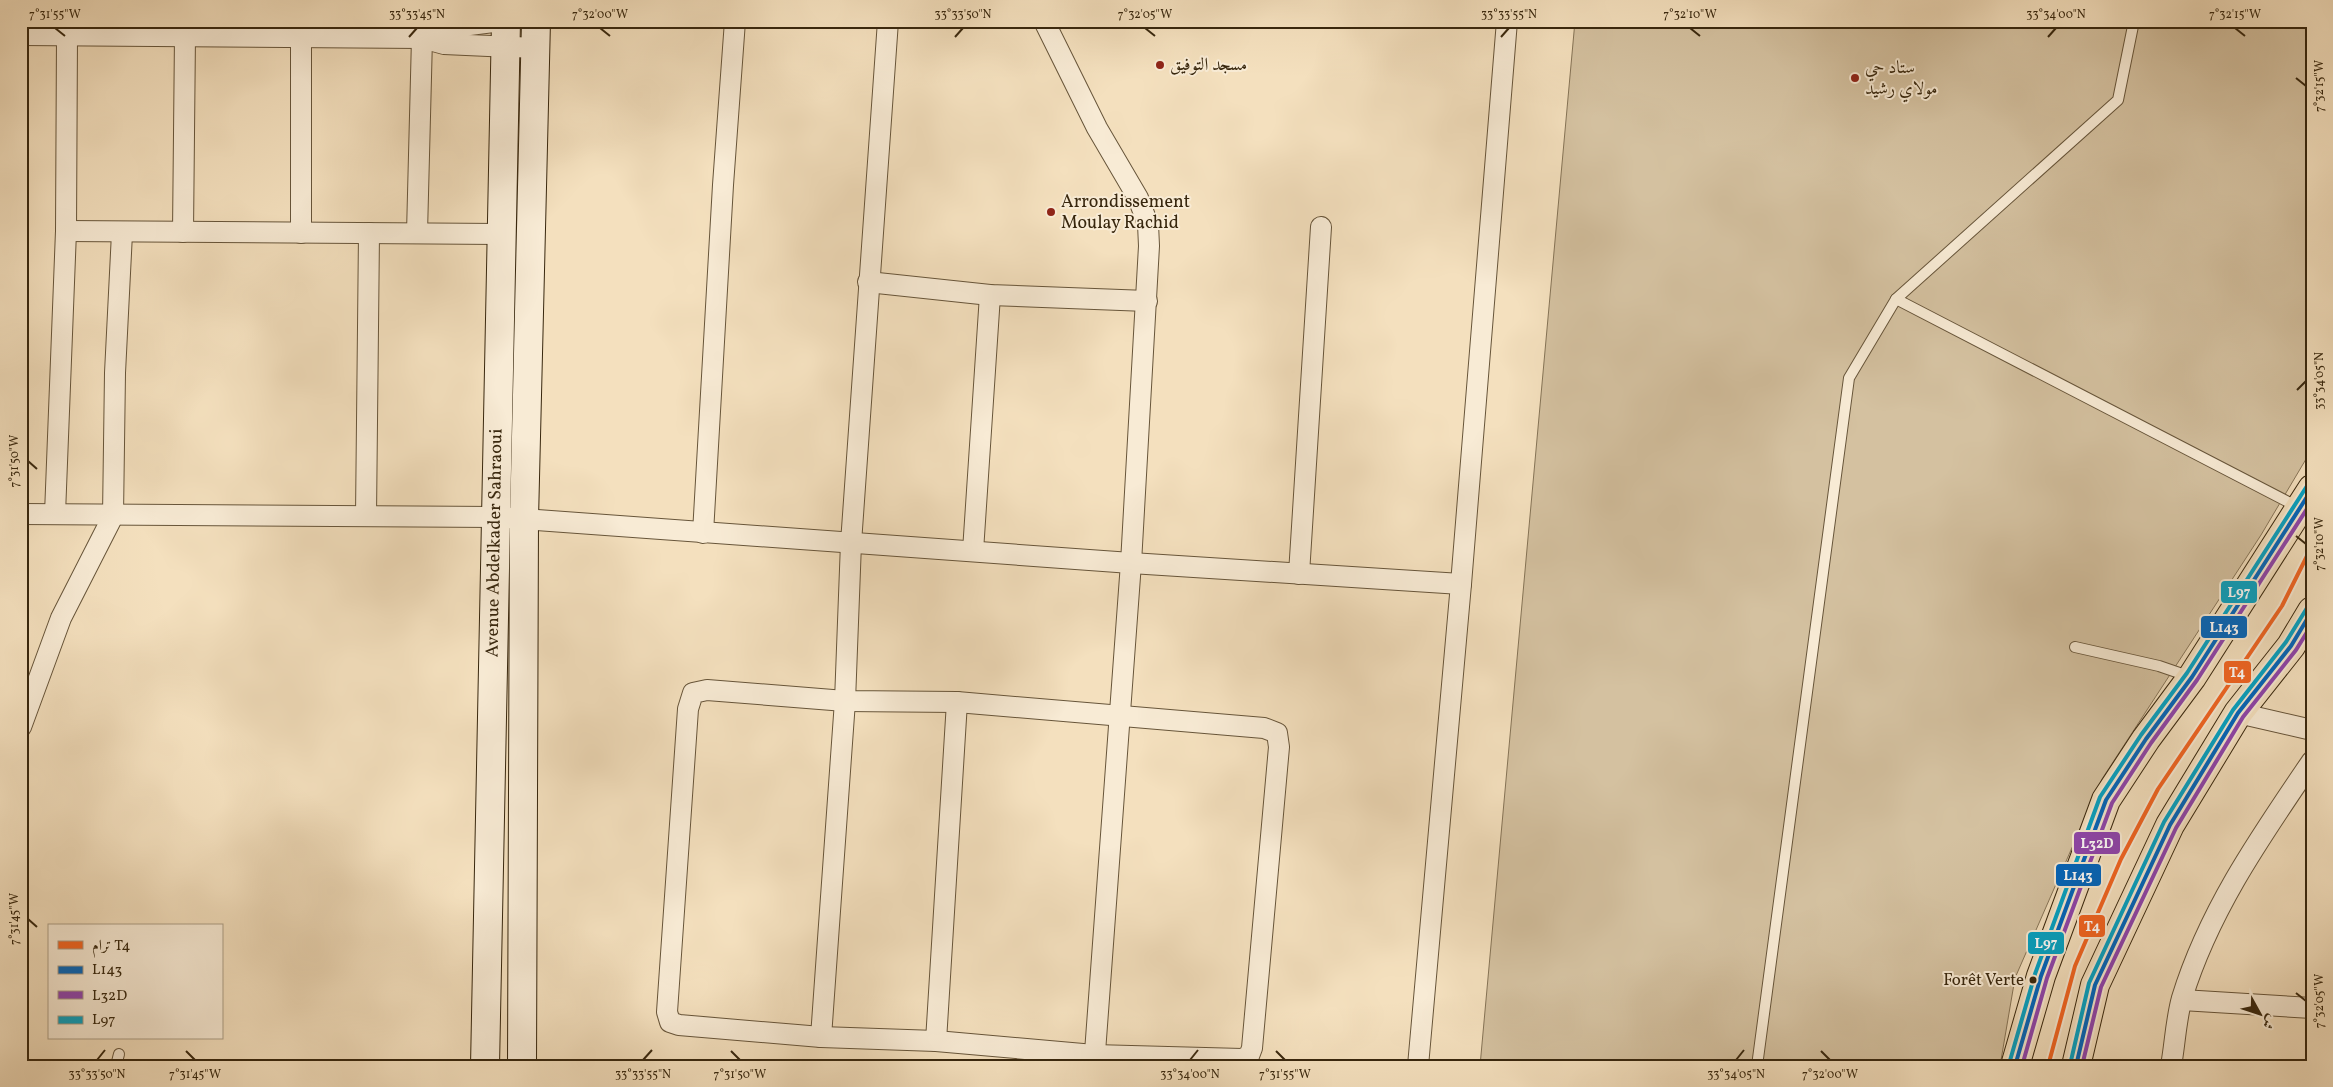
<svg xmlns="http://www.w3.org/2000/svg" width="2333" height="1087" font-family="Vollkorn,Amiri,serif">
<rect width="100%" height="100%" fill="#f4e0be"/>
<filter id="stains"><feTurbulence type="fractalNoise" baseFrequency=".004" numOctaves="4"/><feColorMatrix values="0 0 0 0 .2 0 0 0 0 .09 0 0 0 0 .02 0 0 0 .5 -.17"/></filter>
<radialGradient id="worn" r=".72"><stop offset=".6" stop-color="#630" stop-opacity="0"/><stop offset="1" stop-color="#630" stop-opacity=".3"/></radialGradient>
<polygon fill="#d4c1a0" stroke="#867457" points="1575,21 2312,21 2312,449 2261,535 2102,779 2015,978 2000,1066 1480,1066"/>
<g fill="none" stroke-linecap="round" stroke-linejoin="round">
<g stroke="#67553a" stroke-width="12">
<g id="service">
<polyline points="343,21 343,37"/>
<polyline points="422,38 422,21"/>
<polyline points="1896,299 2300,508"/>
<polyline points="2075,647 2159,666 2191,677"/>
<polyline points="116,1066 119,1054"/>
<polyline points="1757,1066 1849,378 1896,299 2118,100 2134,21"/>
</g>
</g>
<g stroke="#67553a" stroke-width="22">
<g id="minor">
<polyline points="1044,21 1097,128 1138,198 1148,224 1149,246 1131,563 1094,1066"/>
<polyline points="21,35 422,38 444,44 536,48"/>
<polyline points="422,38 446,28 501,21"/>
<polyline points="66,231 500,234"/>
<polyline points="183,232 185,35"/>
<polyline points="301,233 301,36"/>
<polyline points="417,233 422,38"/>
<polyline points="868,282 990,295 1147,301"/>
<polyline points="21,514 496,517 1131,563 1461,584"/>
<polyline points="55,514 66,231 67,35"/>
<polyline points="366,516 369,233"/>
<polyline points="703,533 723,185 735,21"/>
<polyline points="973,551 990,295"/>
<polyline points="1299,574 1321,227"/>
<polygon points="707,690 845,701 957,702 1264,728 1277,733 1279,747 1252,1048 1249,1056 1242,1059 1094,1055 936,1041 821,1037 679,1025 670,1022 667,1012 688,709 693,693"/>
<polyline points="2238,713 2312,730"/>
<polyline points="21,727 61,618 113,516 115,373 122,233"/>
<polyline points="2182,1000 2312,1008"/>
<polyline points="821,1037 845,701 851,543 888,21"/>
<polyline points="936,1041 957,702"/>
<polyline points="1418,1066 1461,584 1507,21"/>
<path d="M 2171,1066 C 2175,1044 2176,1019 2182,998 C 2209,910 2261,836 2312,761"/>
</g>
</g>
<g stroke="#38270e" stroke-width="30">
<g id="secondary">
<polyline points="485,1066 506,21"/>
<polyline points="522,1066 524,520 536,21"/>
</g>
</g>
<g stroke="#38270e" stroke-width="30">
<g id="primary">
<polyline points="2015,1066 2041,976 2106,800 2146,739 2192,677 2312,489"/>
<polyline points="2076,1066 2095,985 2170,825 2238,713 2291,646 2312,611"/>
</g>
</g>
<use href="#service" stroke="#f8ebd5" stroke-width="10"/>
<use href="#minor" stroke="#f8ebd5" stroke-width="20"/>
<use href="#secondary" stroke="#f8ebd5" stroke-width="28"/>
<use href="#primary" stroke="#f4e0be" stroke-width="28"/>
<g stroke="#f8ebd5" stroke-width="8">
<g id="bus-1">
<polyline points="2015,1066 2041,976 2106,800 2146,739 2192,677 2312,489"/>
<polyline points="2076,1066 2095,985 2170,825 2238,713 2291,646 2312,611"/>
</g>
</g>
<g stroke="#f8ebd5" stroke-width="8">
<g id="bus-2">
<polyline points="2022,1066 2047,978 2112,803 2151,743 2197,680 2312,501"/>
<polyline points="2082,1066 2101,987 2176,828 2243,717 2296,650 2312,624"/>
</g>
</g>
<g stroke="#f8ebd5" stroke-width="8">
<g id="bus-3">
<polyline points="2009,1064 2035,974 2100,797 2141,735 2187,673 2307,486"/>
<polyline points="2070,1065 2089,983 2164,822 2233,710 2286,642 2307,608"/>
</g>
</g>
<use href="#bus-1" stroke="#0065bd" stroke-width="4"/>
<use href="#bus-2" stroke="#8e44ad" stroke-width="4"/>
<use href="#bus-3" stroke="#03a2c4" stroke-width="4"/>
<g stroke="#f8ebd5" stroke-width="8">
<polyline id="tram-1" points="2048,1066 2075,966 2121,859 2158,789 2282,606 2312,546"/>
</g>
<use href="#tram-1" stroke="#f26522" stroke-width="4"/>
</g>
<path fill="none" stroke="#38270e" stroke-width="2" d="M 55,28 L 65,36M 600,28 L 610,36M 1145,28 L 1155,36M 1690,28 L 1700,36M 2235,28 L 2245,36M 409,37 L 417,28M 955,37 L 963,28M 1501,37 L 1509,28M 2048,37 L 2056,28M 2296,78 L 2306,86M 2297,390 L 2306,381M 28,461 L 37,469M 2296,536 L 2306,544M 28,919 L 37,927M 2296,993 L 2306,1001M 186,1051 L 195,1060M 731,1051 L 740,1060M 1276,1051 L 1285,1060M 1821,1051 L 1830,1060M 97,1060 L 105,1050M 643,1060 L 652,1050M 1190,1060 L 1198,1050M 1736,1060 L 1744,1050"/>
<g fill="#8f2418" stroke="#f8ebd5" stroke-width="2">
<circle cx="1160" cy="65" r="5"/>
<circle cx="1855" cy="78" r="5"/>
<circle cx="1051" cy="212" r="5"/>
</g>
<circle fill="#38270e" stroke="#f8ebd5" stroke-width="2" cx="2033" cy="980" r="4.5"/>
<g text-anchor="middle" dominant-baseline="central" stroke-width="4" stroke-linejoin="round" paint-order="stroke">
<g font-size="17" fill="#38270e" stroke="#f8ebd5" text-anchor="end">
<text x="2024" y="980">Forêt Verte</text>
</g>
<g font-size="18" fill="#38270e" stroke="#f8ebd5" text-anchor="start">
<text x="1170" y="65">مسجد التوفيق</text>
<text x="1865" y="68">ستاد حي<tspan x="1865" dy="21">مولاي رشيد</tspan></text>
<text x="1061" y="202">Arrondissement<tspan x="1061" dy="21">Moulay Rachid</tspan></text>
</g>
<g font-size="18" fill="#38270e" stroke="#f8ebd5">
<text transform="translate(495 543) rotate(-89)">Avenue Abdelkader Sahraoui</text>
</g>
</g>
<g stroke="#f8ebd5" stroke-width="2">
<rect x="2220" y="580" width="38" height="24" rx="5" fill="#03a2c4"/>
<rect x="2200" y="615" width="48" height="24" rx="5" fill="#0065bd"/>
<rect x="2223" y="660" width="29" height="24" rx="5" fill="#f26522"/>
<rect x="2073" y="831" width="48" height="24" rx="5" fill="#8e44ad"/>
<rect x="2055" y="863" width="47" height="24" rx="5" fill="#0065bd"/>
<rect x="2078" y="914" width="28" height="24" rx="5" fill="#f26522"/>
<rect x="2027" y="931" width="38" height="24" rx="5" fill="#03a2c4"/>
</g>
<g font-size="14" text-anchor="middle" font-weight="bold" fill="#fff">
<text x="2239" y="597">L97</text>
<text x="2224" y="632">L143</text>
<text x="2237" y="677">T4</text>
<text x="2097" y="848">L32D</text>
<text x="2078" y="880">L143</text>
<text x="2092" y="931">T4</text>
<text x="2046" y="948">L97</text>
</g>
<rect width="2333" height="1087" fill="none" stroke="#f4e0be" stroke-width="55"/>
<rect x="48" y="924" width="175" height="115" fill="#f8ebd5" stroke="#ab9d85"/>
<rect x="58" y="941" width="25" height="8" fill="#f26522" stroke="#ab9d85"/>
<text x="92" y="950" font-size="15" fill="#38270e">ترام T4</text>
<rect x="58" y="966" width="25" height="8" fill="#0065bd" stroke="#ab9d85"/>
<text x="92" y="974" font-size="15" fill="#38270e">L143</text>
<rect x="58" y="991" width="25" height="8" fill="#8e44ad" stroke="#ab9d85"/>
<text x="92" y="1000" font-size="15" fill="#38270e">L32D</text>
<rect x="58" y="1016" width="25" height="8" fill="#03a2c4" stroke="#ab9d85"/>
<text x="92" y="1024" font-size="15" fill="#38270e">L97</text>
<g transform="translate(2260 1014) rotate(130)" stroke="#f8ebd5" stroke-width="4" paint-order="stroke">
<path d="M0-4L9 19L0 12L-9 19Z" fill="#38270e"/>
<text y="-8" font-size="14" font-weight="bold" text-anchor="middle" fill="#38270e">ش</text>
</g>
<rect x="28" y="28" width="2278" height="1032" fill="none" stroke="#38270e" stroke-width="2"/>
<g font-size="12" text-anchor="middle" fill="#38270e">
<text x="55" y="18">7°31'55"W</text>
<text x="417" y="18">33°33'45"N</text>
<text x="600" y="18">7°32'00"W</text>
<text x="963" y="18">33°33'50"N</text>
<text x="1145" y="18">7°32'05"W</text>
<text x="1509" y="18">33°33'55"N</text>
<text x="1690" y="18">7°32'10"W</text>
<text x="2056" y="18">33°34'00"N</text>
<text x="2235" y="18">7°32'15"W</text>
<text transform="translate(2319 86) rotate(-90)" y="4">7°32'15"W</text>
<text transform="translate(2319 381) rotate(-90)" y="4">33°34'05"N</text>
<text transform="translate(14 461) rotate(-90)" y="4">7°31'50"W</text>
<text transform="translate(2319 544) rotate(-90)" y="4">7°32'10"W</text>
<text transform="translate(14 919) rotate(-90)" y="4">7°31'45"W</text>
<text transform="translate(2319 1001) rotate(-90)" y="4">7°32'05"W</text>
<text x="97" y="1078">33°33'50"N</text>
<text x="195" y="1078">7°31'45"W</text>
<text x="643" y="1078">33°33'55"N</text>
<text x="740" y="1078">7°31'50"W</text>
<text x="1190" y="1078">33°34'00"N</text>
<text x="1285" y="1078">7°31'55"W</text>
<text x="1736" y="1078">33°34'05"N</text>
<text x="1830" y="1078">7°32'00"W</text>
</g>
<rect width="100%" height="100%" filter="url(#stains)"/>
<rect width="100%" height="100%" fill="url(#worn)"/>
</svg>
